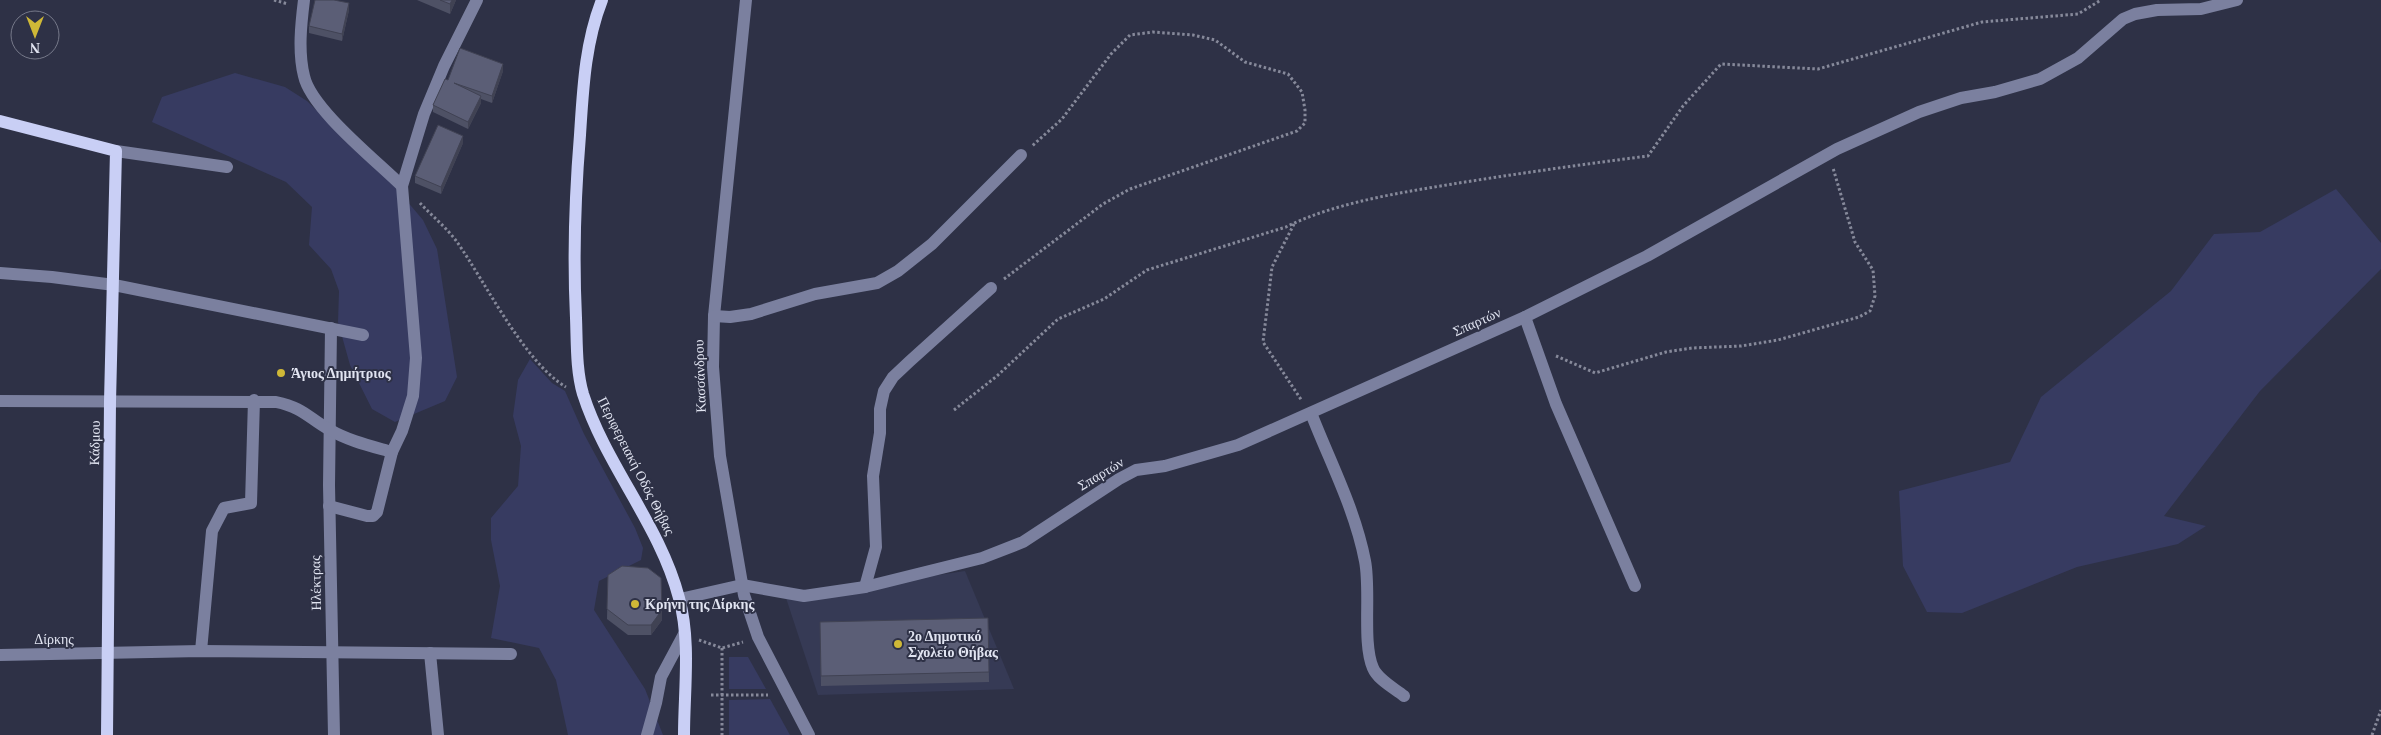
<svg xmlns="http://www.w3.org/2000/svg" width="2381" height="735" font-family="'Times New Roman',serif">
<rect width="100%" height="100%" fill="#2e3146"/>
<polygon fill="#363a55" points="965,571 1014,689 818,695 786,598"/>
<g fill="#373b61">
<polygon points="235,73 285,87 307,101 394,186 423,220 437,249 457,377 445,401 395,422 372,409 350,365 338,322 339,291 331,269 309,245 312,207 286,182 152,122 162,97"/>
<polygon points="2336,189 2381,243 2381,269 2260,391 2164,516 2206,526 2178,544 2077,567 1962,613 1927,612 1903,566 1899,491 2010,462 2041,397 2171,291 2214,234 2260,232"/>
<polygon points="530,359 552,383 565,391 584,434 635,528 643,548 641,560 599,581 594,610 645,689 663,735 568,735 556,680 539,648 491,638 500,586 491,540 491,518 518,486 521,446 513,416 518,380"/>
<polygon points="729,657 748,657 766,689 729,689"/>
<polygon points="770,699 790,735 729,735 729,700"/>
</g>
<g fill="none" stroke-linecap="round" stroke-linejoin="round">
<g stroke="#86899a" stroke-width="3" stroke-dasharray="2.5 2.5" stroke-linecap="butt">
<polyline points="274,0 288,4"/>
<path d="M 420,203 C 432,216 447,228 457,242 C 486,283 524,362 566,387"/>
<polyline points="1294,224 1272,267 1263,342 1302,401"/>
<polyline points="1004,279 1103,204 1130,189 1297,131 1305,123 1305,110 1302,92 1288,74 1245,62 1215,40 1193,35 1153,32 1130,35 1111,54 1062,119 1032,146"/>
<polyline points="1556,356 1595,373 1666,352 1692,348 1741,346 1778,340 1859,317 1870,311 1875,296 1873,270 1855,242 1833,168"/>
<path d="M 954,410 L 997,376 L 1058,319 L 1104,299 L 1147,270 L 1286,227 C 1336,202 1404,192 1459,183 C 1522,173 1585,164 1648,156 L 1683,106 L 1721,64 L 1818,69 L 1982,22 L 2078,14 L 2101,0"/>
<polyline points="699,640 722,648 743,642"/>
<polyline points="722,648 722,735"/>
<polyline points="711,695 768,695"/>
<polyline points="2372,735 2381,710"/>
</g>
<g stroke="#7b809f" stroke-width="12">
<path d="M 304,0 C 301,24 298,52 304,76 C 311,109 377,161 402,186"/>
<polyline points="746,0 714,316 713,367 720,456 744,595 758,637 809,735"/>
<polyline points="116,151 227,167"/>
<polyline points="0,273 52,277 114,285 363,335"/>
<polyline points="714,316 730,317 751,314 815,294 877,283 898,271 932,244 1021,155"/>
<polyline points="331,328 329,485 334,735"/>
<path d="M 0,401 L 276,402 C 304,408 307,417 330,430 C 349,441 371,446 392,452"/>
<path d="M 1311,413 C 1330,462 1355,509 1365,561 C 1371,591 1362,643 1373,668 C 1378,680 1394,688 1404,696"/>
<polyline points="329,506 367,516 373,516 377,512 392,452 402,431 413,396 416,358 402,186 424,114 444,66 477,0"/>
<polyline points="1635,586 1556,404 1525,317 1647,256 1837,149 1919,112 1961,98 1995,92 2040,79 2078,58 2123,19 2135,14 2157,10 2201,9 2237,0"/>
<polyline points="865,587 876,547 873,476 880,433 880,409 884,391 893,377 910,361 991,288"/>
<polyline points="680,599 742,585 804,596 865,587 982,558 1023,542 1119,479 1136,470 1165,466 1238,445 1525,317"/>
<polyline points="201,651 212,531 224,508 251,503 254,400"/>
<polyline points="430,653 438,735"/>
<polyline points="0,655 201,651 511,654"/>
<polyline points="647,735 656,703 661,677 684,634"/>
</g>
<g stroke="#c9cff5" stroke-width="12">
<path d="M 602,0 C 585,43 583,89 580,135 C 575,196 573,257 576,318 C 577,343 576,370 583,394 C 606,466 660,525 679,598 C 691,641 684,691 684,735"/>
<polyline points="0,121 116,151 110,402 107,735"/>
</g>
</g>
<g fill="#4e5165">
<polygon points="417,0 456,0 450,14"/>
<polygon points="349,10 342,41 309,33 309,26"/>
<polygon points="503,71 492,103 481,99 481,103 468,129 433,112 433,105 448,80"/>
<polygon points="463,143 441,194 415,183 415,176"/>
<polygon points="608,575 662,620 651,635 628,635 607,619"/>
<polygon points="988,618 989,682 821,686 820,622"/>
</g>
<g fill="#404253">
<polygon points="452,0 456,0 450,14 450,4"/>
<polygon points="349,3 349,10 342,41 342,34"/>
<polygon points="503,64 503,71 492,103 492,96"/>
<polygon points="481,96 481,103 468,129 468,122"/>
<polygon points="463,136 463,143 441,194 441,187"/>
<polygon points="662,610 662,620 651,635 651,625"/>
</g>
<g fill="#5b5e76" stroke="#404253">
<polygon points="315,0 334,0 349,3 342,34 309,26"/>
<polygon points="440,0 452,0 450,4"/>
<polygon points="460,48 503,64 492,96 454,83 481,96 468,122 433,105 445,79 448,80"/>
<polygon points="438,125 463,136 441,187 415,176"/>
<polygon points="622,566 648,568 661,578 662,610 651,625 628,625 607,609 608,575"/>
<polygon points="988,618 989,672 821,676 820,622"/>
</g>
<g fill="#cfb837" stroke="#2e3146" stroke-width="2">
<circle cx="281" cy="373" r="5"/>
<circle cx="635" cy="604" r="5"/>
<circle cx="898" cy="644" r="5"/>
</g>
<g text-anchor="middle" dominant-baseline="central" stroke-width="4" stroke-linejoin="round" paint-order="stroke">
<g font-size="14" fill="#e1e4f1" stroke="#2e3146">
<text transform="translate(1477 322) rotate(-24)">Σπαρτών</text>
<text transform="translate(700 376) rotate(-92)">Κασσάνδρου</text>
<text transform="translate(95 443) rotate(-89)">Κάδμου</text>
<text transform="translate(636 466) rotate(63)">Περιφερειακή Οδός Θήβας</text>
<text transform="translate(1101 474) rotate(-31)">Σπαρτών</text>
<text transform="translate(316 583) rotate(-91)">Ηλέκτρας</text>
<text x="54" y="639">Δίρκης</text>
</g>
<g font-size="14" font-weight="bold" fill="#e1e4f1" stroke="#2e3146" text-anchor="start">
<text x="291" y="373">Άγιος Δημήτριος</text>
<text x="645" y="604">Κρήνη της Δίρκης</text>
<text x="908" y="636">2ο Δημοτικό<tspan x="908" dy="16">Σχολείο Θήβας</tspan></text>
</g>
</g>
<g transform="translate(35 35) rotate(180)"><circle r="24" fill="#2e3146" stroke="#76798a"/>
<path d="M0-4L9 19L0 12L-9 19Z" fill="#cfb837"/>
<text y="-8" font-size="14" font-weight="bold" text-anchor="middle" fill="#e1e4f1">N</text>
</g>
</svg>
